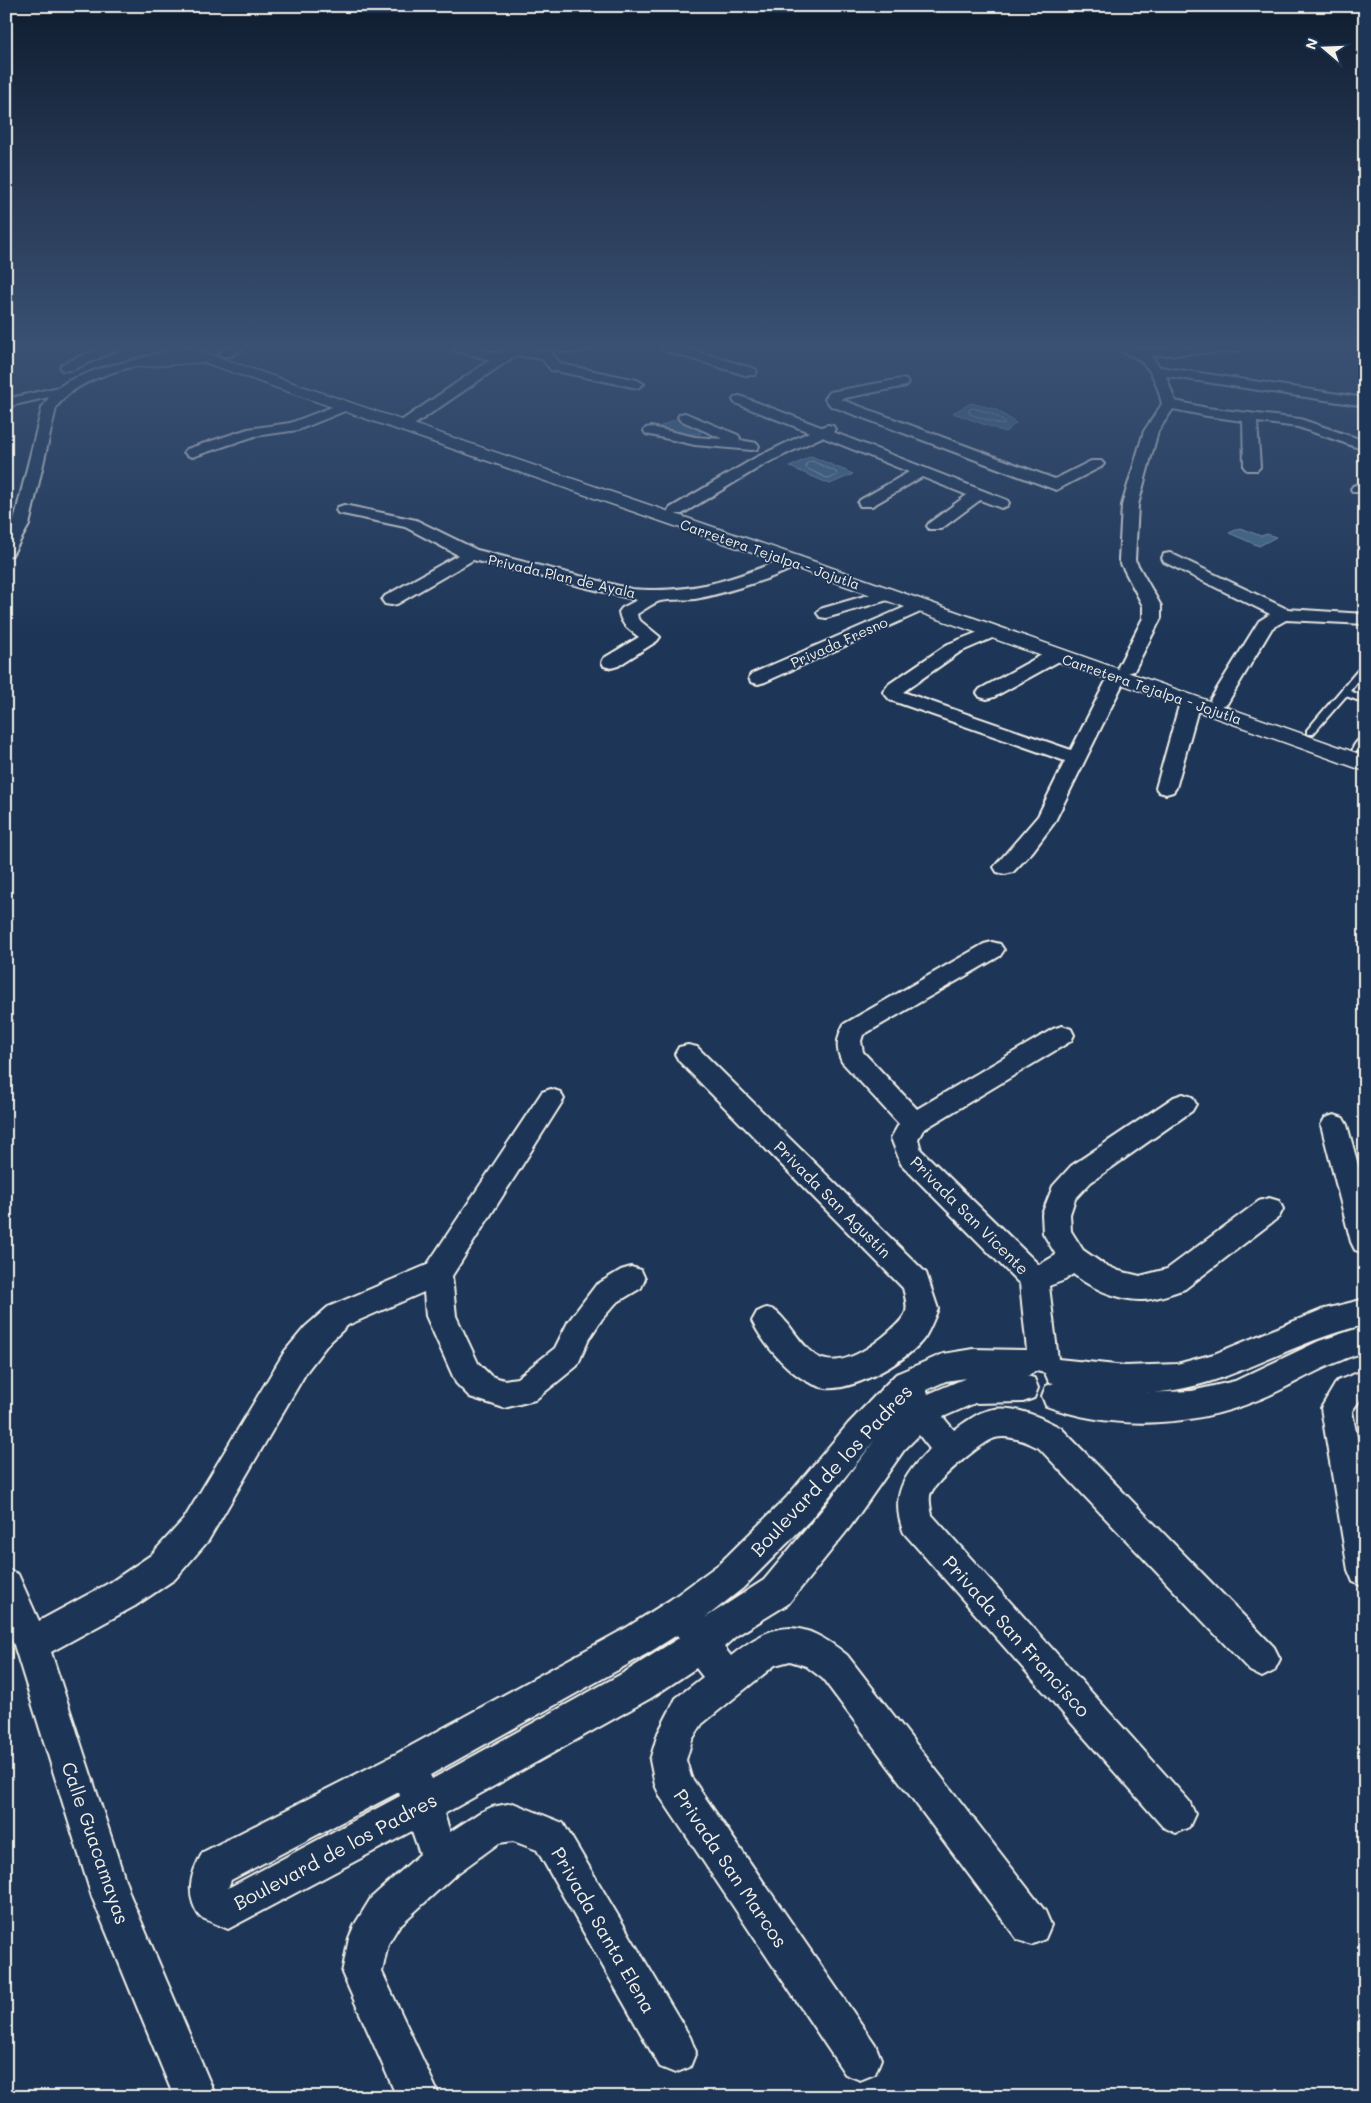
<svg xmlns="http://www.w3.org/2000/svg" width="1371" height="2103" font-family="Mali,sans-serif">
<rect width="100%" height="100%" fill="#1d3557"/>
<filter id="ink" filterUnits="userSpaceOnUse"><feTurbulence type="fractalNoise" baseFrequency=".02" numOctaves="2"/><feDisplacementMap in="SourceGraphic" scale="10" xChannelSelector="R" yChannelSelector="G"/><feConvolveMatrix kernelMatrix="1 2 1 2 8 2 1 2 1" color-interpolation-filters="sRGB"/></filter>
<g filter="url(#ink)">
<g fill="#466e8e" stroke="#8ca2b2">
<polygon points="971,403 995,409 1016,423 1005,432 953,413"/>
<polygon points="679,418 701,428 702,431 700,434 683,434 659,427"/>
<polygon points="811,456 853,474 830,484 790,467"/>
<polygon points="1240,528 1261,536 1267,534 1276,537 1259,546 1229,533"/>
</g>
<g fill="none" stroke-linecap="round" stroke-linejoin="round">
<g stroke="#aebdc4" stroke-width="1">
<path d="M 973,408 C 984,411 999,414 1005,424 L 1002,425 L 970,414 L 969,410 Z"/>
<polygon points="812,461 836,472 837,475 829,479 806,468 806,464"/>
</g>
<g stroke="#f4f1e8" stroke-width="4">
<g id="service">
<polygon points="1361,669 1365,670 1365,677 1362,676 1350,691 1365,697 1365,703 1346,696 1313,734 1307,734 1307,730 1358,670"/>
<path d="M 1365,736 L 1365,746 L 1361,751 L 1353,751 C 1351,747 1360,737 1365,736 Z"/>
</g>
</g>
<g stroke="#f4f1e8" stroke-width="4">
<g id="minor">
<polygon points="101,347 119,347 117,350 72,370 62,370 60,367 62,364"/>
<path d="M 184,347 L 191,351 L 189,354 C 149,364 79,372 56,408 L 29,525 L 12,555 L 6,556 L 6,536 L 13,525 L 42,408 L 49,397 L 6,407 L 6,399 L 59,387 L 68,381 L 98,369 Z"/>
<polygon points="228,347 246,347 231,356 221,356 219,353"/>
<polygon points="452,347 473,347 499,354 510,347 526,347 525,348 551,352 561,364 637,380 644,384 637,388 556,371 551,370 542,359 516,355 408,429 398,429 396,426 398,423 490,360 454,350"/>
<path d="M 553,347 L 590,347 C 583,354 560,354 553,347 Z"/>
<polygon points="661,347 682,347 755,369 757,372 755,375 745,375 663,350"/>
<path d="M 1117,347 L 1135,347 L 1139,349 L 1245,347 L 1238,351 L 1150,356 L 1160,367 L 1365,398 L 1365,406 L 1166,376 L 1175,401 L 1207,408 L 1300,419 L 1365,441 L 1365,450 L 1298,427 L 1257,422 L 1260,467 L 1257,470 L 1247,470 L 1244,467 L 1243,421 L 1207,416 L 1173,409 L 1158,431 L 1138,505 L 1135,560 L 1161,606 L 1161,618 L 1136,667 L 1134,671 L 1127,673 L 1120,671 L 1118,667 L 1143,618 L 1143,606 L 1119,560 L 1122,505 L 1144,431 L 1162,404 C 1158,387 1153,370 1138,359 C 1131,355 1122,353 1117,347 Z"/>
<polygon points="901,379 906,380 908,383 906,386 840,399 1055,479 1091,461 1101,461 1104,464 1101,467 1056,490 831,406 825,399 830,392"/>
<polygon points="740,396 821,427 828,425 833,426 835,429 833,432 1007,500 1009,503 1007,506 1001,508 980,500 941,529 929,529 927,526 929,523 967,495 922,477 872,506 860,506 858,503 860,500 909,472 822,437 765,464 682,514 670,514 668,511 670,508 755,458 809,432 735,403 733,400 735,397"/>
<polygon points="345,402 350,403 352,406 350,409 298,430 255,436 192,457 187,455 184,452 187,449 248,429 290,423"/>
<polygon points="685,413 738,435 740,438 739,440 757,443 759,446 757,449 752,450 695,445 646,434 644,431 646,428 651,427 695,437 723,439 680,420 678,417 680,414"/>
<polygon points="1365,482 1365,492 1353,492 1351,489 1353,486"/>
<path d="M 344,505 L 416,520 L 477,550 L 631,589 C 693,594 731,580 788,557 L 800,557 L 802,561 C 793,574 713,596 695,599 C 684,600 671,599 660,601 C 653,603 644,610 637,614 L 638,619 L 660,637 L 657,641 L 618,666 L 611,668 L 604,666 L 602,662 L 604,658 L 639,637 C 629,629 621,625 619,612 L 622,608 L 637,600 L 473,560 L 397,604 L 391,605 L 385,604 L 382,600 L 385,596 L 458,555 L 405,527 L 338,513 L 336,510 L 338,507 Z"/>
<polygon points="1170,553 1287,609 1365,614 1365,624 1286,620 1272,628 1227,704 1220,706 1213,704 1210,700 1259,621 1270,614 1164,562 1162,558 1164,554"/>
<polygon points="885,590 891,591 894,595 891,599 826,618 820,617 817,613 820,609"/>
<polygon points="919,601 925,602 928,606 925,610 765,682 758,684 751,682 749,678 751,674"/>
<polygon points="991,627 997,628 1000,632 997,636 960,652 903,692 1071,750 1110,673 1117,671 1124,673 1126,677 1054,823 1033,851 1013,872 1005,874 997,872 994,867 1038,816 1065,761 890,700 883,692 889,684 948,644"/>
<polygon points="1056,649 1063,651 1065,655 1063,659 994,697 987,699 980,697 977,693 980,689 1049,651"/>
<polygon points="1190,696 1197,698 1200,702 1176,788 1173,792 1166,794 1159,792 1156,788 1180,702 1183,698"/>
<path d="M 992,942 L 1000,944 L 1004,950 L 1000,956 L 863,1035 L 861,1041 L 863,1052 L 917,1109 L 1053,1029 L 1062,1026 L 1071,1029 L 1074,1035 L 1071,1041 L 923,1130 L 918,1139 L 921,1150 L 1039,1265 L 1056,1255 L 1043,1233 L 1042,1214 L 1053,1186 L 1071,1166 L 1174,1097 L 1183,1094 L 1192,1097 L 1196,1104 L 1192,1111 L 1091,1182 L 1075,1199 L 1070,1214 L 1071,1231 L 1083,1250 L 1103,1264 L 1119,1271 L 1140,1276 L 1167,1269 L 1259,1201 L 1269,1198 L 1279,1201 L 1283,1209 L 1279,1217 L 1185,1289 C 1173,1293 1151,1301 1139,1300 C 1116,1299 1091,1288 1073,1274 L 1065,1280 L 1049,1286 L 1058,1359 L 1126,1366 L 1177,1364 L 1214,1354 L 1321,1310 L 1365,1299 L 1365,1325 C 1288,1341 1222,1393 1142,1393 L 1192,1391 L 1235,1381 L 1319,1341 L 1365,1326 L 1365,1352 C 1356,1355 1348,1357 1340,1361 C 1311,1372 1286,1389 1258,1400 C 1193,1427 1113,1431 1046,1406 L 1042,1396 L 1046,1386 L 1054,1383 L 1049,1382 L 1045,1373 L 1036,1371 L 1027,1376 L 1034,1378 L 1038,1388 L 1034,1398 L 1023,1402 L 975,1403 L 943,1417 L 954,1430 C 962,1424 971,1418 980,1413 C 1007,1401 1037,1415 1061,1428 L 1274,1647 L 1280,1659 L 1274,1671 L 1262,1677 L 1250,1671 L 1039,1448 C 1027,1442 1009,1434 995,1438 C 982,1442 932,1483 930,1496 C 929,1502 931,1510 932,1515 L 1189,1801 L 1195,1814 L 1189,1827 L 1176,1833 L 1163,1827 L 904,1533 C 889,1497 904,1474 930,1449 L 919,1435 L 904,1450 L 850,1527 L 788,1604 L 736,1636 L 724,1647 L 731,1656 C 776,1620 801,1618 847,1655 L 1045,1911 L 1051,1925 L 1045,1939 L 1031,1945 L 1017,1939 L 823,1679 L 806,1666 L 790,1661 L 775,1665 L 702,1724 L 692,1740 L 686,1760 L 691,1777 L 875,2044 L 881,2059 L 875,2074 L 860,2080 L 845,2074 L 661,1798 L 655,1785 L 650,1760 L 658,1733 L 676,1698 L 703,1677 L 696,1668 L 651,1698 L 444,1814 L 450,1832 L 479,1813 L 492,1807 L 513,1803 L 563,1823 L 690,2037 L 696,2052 L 690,2067 L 675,2073 L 660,2067 L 537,1850 L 513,1841 L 499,1843 L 455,1875 L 399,1926 L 388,1944 L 382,1972 L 440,2097 L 397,2097 L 342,1973 L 349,1938 L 355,1924 L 371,1898 L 420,1854 L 412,1831 L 228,1929 L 200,1917 C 185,1895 190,1874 203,1852 L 396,1754 L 626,1628 L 670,1600 L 719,1564 L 786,1498 L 848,1424 L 896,1374 L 943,1354 L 973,1349 L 1027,1350 L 1020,1284 L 901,1164 L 891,1138 L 899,1124 L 842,1062 C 835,1048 837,1037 844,1024 L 984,944 ZM 966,1378 L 928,1394 L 926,1390 L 946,1381 ZM 875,1440 L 826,1505 L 764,1580 L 705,1618 L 743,1588 L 810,1520 ZM 677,1635 L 679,1638 L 625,1672 L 432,1779 L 430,1775 L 650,1652 ZM 399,1792 L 400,1796 L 228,1888 L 231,1880 Z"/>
<path d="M 688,1045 L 697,1047 L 926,1273 L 938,1309 C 934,1318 930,1329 925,1337 C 909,1360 855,1391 826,1388 C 796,1384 764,1346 752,1321 L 757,1312 C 760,1311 764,1308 767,1308 C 777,1309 782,1318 788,1324 C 796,1335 805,1348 816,1356 C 840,1371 873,1346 891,1330 C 909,1314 909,1311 903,1288 L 679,1061 L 675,1054 L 679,1047 Z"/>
<polygon points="551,1089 560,1092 564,1099 452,1276 456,1316 478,1363 491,1376 504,1380 517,1378 555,1348 568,1322 596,1285 621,1270 631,1267 641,1270 645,1279 641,1288 616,1303 602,1319 589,1339 577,1366 535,1400 504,1408 470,1397 456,1383 426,1316 424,1292 348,1325 327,1345 307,1371 208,1541 175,1579 135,1606 51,1652 130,1895 216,2097 174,2097 92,1897 14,1645 6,1627 6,1569 18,1574 39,1621 111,1582 151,1555 184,1519 285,1351 305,1327 328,1307 427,1265 542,1092"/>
<polygon points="1334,1115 1343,1118 1347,1125 1365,1190 1365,1254 1355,1250 1351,1242 1321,1125 1325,1118"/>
<polygon points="1365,1370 1365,1398 1359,1401 1352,1411 1365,1479 1365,1587 1353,1582 1348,1570 1321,1408 1337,1381"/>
</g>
</g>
<g stroke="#f4f1e8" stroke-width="3">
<polygon id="secondary" points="167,347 188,347 801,557 1365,756 1365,771 787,565 203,362 140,367 135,366 133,363 135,360 140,359 180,354 169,350"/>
</g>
<use href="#service" fill="#1d3557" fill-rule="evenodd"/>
<use href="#minor" fill="#1d3557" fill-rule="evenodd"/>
<use href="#secondary" fill="#1d3557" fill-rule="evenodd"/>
</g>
</g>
<linearGradient id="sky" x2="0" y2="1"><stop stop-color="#101d30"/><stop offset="0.54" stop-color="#3a5174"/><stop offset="1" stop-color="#3a5174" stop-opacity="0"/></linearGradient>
<rect width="1371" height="641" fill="url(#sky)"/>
<g text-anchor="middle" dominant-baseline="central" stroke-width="4" stroke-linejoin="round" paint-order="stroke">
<g font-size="14" fill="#f4f1e8" stroke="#1d3557">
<text transform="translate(770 554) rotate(19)">Carretera Tejalpa - Jojutla</text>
<text transform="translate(562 576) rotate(13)">Privada Plan de Ayala</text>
<text transform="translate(839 642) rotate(-24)">Privada Fresno</text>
<text transform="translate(1152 689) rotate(19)">Carretera Tejalpa - Jojutla</text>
</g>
<g font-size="16" fill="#f4f1e8" stroke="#1d3557">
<text transform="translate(833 1199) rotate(45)">Privada San Agustín</text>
<text transform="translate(970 1215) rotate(45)">Privada San Vicente</text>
</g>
<g font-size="19" fill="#f4f1e8" stroke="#1d3557">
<text transform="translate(831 1470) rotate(-47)">Boulevard de los Padres</text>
<text transform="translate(1017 1636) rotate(48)">Privada San Francisco</text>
<text transform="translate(96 1843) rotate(71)">Calle Guacamayas</text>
<text transform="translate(335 1851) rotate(-28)">Boulevard de los Padres</text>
<text transform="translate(731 1868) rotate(56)">Privada San Marcos</text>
<text transform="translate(604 1930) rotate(60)">Privada Santa Elena</text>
</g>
</g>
<rect width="1371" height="2103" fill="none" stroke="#1d3557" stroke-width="25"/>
<rect x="12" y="12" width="1346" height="2078" fill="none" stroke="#f4f1e8" stroke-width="2" filter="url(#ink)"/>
<g transform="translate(1324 48) rotate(289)" stroke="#1d3557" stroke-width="4" paint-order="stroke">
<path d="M0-4L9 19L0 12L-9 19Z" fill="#f4f1e8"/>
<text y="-8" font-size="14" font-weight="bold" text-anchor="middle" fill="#f4f1e8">N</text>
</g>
</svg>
